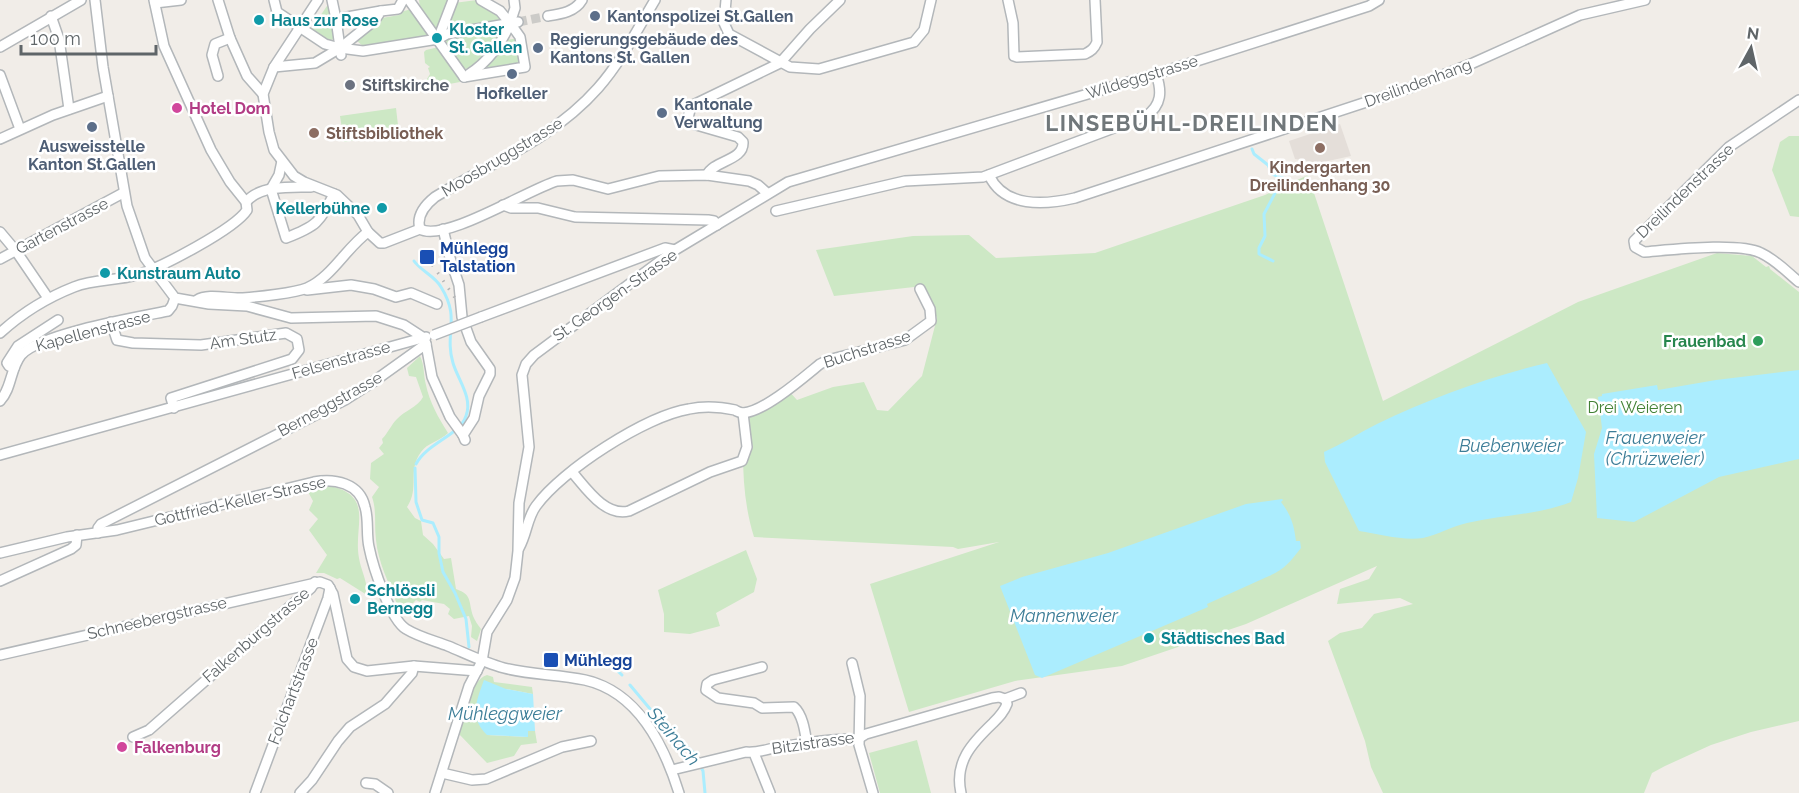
<svg xmlns="http://www.w3.org/2000/svg" width="1799" height="793" font-family="Raleway,sans-serif">
<rect width="100%" height="100%" fill="#f1ede8"/>
<polygon fill="#e4ded9" points="1340,124 1351,156 1319,163 1295,159 1289,141"/>
<g fill="#cde8c5">
<polygon points="331,0 336,39 325,41 310,31"/>
<polygon points="419,0 451,0 437,31 420,8"/>
<polygon points="477,0 499,14 501,24 448,32 445,28 454,3"/>
<polygon points="412,9 430,36 364,47 356,40 382,18 399,15 404,11"/>
<polygon points="501,27 502,37 474,68 463,69 444,42 446,37"/>
<polygon points="519,38 523,65 477,72 507,40"/>
<polygon points="439,47 459,73 460,82 444,85 439,84 438,86 428,88 427,79 430,74 428,68 430,67 425,63 424,52 426,50"/>
<polygon points="396,108 399,134 344,142 340,116"/>
<polygon points="1789,136 1799,136 1799,217 1790,216 1772,170 1780,142"/>
<path d="M 1308,175 L 1383,401 L 1578,302 L 1717,253 L 1752,256 L 1766,267 L 1769,266 L 1770,269 L 1799,292 L 1799,721 L 1751,732 L 1711,745 L 1665,766 L 1652,773 L 1644,793 L 1383,793 L 1371,767 L 1365,741 L 1328,641 L 1340,633 L 1362,628 L 1374,614 L 1413,604 L 1400,598 L 1337,604 L 1340,589 L 1369,579 L 1377,566 L 1246,624 L 1122,666 L 1015,681 L 909,712 L 870,584 L 999,542 L 958,549 L 953,547 L 754,537 C 742,499 742,458 744,418 L 787,389 L 797,400 L 833,387 L 864,382 L 877,410 L 888,411 L 922,376 L 937,318 L 923,286 L 834,296 L 816,250 L 913,236 L 969,235 L 996,258 L 1095,253 L 1265,195 Z"/>
<path d="M 420,356 C 425,366 423,374 426,385 C 429,401 439,419 448,433 C 440,441 427,443 421,452 C 407,471 420,488 407,507 L 415,518 L 421,521 L 423,535 L 433,544 L 444,559 L 451,558 L 456,589 C 473,595 468,602 473,616 C 475,621 478,625 481,629 L 477,641 L 471,637 L 472,626 L 469,616 L 454,619 L 448,614 L 450,609 L 444,604 L 422,600 L 420,602 L 416,600 L 413,603 L 397,604 C 389,583 378,562 376,540 C 374,525 377,511 372,497 L 379,487 L 370,479 L 371,463 L 384,454 L 379,448 L 383,443 L 382,439 C 388,433 391,425 397,419 C 404,411 418,407 423,397 L 416,377 L 409,376 L 407,368 Z"/>
<path d="M 330,486 C 375,496 353,526 359,558 C 361,571 368,582 367,595 L 340,578 L 337,579 L 324,573 L 316,573 L 327,555 L 309,530 L 318,519 L 309,510 L 313,501 L 307,490 Z"/>
<polygon points="746,550 757,579 754,592 716,613 720,626 690,634 664,632 664,614 658,590"/>
<path d="M 487,675 L 493,677 L 494,682 L 532,687 L 533,694 L 506,689 L 487,735 L 527,737 L 527,731 L 535,731 L 537,743 L 521,745 L 514,756 L 487,763 L 459,734 C 464,718 470,680 487,675 Z"/>
<polygon points="917,740 931,793 880,793 869,753"/>
</g>
<g fill="#abedfe">
<path d="M 1547,363 L 1586,432 L 1578,478 L 1571,502 C 1537,515 1502,515 1467,523 C 1452,526 1438,535 1423,538 C 1403,541 1379,534 1359,531 L 1325,462 L 1324,452 C 1342,444 1359,433 1377,424 C 1431,398 1488,377 1547,363 Z"/>
<polygon points="1799,370 1799,459 1719,477 1634,522 1597,518 1594,454 1602,428 1598,397 1602,396 1602,394 1657,385 1658,390 1716,380"/>
<path d="M 1282,499 L 1283,500 L 1281,502 C 1291,515 1294,525 1296,541 L 1300,541 L 1301,548 C 1290,562 1285,569 1269,576 L 1207,604 L 1208,607 L 1042,678 L 1035,675 L 1000,586 L 1022,577 L 1108,553 L 1246,504 Z"/>
<path d="M 484,680 L 506,689 L 533,694 L 535,731 L 528,731 L 528,737 L 487,735 C 469,717 476,702 484,680 Z"/>
</g>
<g fill="none" stroke-linecap="round" stroke-linejoin="round">
<g stroke="#abedfe" stroke-width="3">
<polyline points="1252,149 1254,154 1268,165 1272,174 1283,178 1264,214 1265,236 1259,248 1259,254 1273,261"/>
<path d="M 414,261 C 421,271 435,276 441,287 C 461,319 444,333 453,363 C 458,380 473,398 466,416 C 460,435 427,443 416,464"/>
<polyline points="415,468 416,502 422,520 433,523 439,537 439,553 443,572 455,593 466,619 469,647"/>
<path d="M 585,661 C 601,655 611,664 622,675"/>
<polyline points="630,685 666,728 693,752 703,771 705,793"/>
</g>
<polyline stroke="#cccbc8" stroke-width="9" stroke-dasharray="9 4.5" stroke-linecap="butt" points="518,22 548,16"/>
<g stroke="#b3b7ba" stroke-width="12">
<g id="minor">
<polyline points="95,0 103,67 127,206 145,258 175,298 209,304 247,306 291,318 376,316 404,325 424,338"/>
<polyline points="218,0 230,38 247,76 263,94"/>
<polyline points="274,0 277,12 325,44 340,48"/>
<path d="M 318,0 L 274,67 L 263,94 L 269,132 L 274,150 L 294,176 L 304,182 L 337,195 L 358,215 L 368,232 L 380,243 L 384,243 L 420,229 C 444,243 529,189 557,181 L 573,180 L 608,189 L 659,176 L 707,175 L 749,181 L 758,185 L 767,193"/>
<polyline points="332,0 336,19 381,11"/>
<polyline points="409,0 464,77"/>
<polyline points="726,0 724,23 729,34 790,67 819,69 914,42 924,30 931,0"/>
<path d="M 1008,0 L 1013,23 L 1014,56 L 1017,57 L 1085,54 C 1091,51 1094,49 1097,42 L 1095,0"/>
<polyline points="155,3 181,0"/>
<polyline points="51,16 59,39 69,109"/>
<path d="M 548,16 C 561,14 575,12 582,0"/>
<polyline points="336,19 341,55"/>
<polyline points="438,39 453,0"/>
<polyline points="0,47 81,0"/>
<polyline points="340,48 375,20 381,11 398,9 403,0"/>
<polyline points="274,67 315,63 340,48 363,51 438,39 447,34 518,22"/>
<path d="M 469,74 C 487,63 503,42 510,23 L 500,11 L 481,0"/>
<polyline points="0,75 20,129"/>
<polyline points="218,76 212,55 215,44 230,38"/>
<polyline points="464,77 525,67 520,37 510,23 515,8 514,0"/>
<path d="M 1799,100 L 1729,147 L 1634,241 L 1635,247 L 1644,252 C 1670,250 1739,242 1761,253 C 1776,260 1787,272 1799,282"/>
<polyline points="0,139 53,115 108,96"/>
<path d="M 707,175 C 714,160 744,161 743,142 L 738,137 L 693,124 L 688,118 L 691,106 L 780,63 L 810,29 L 840,0"/>
<path d="M 989,175 C 1004,208 1045,205 1075,198 L 1412,87 L 1473,63 L 1580,15 L 1645,0"/>
<path d="M 271,189 L 286,238 C 317,226 319,223 334,194"/>
<polyline points="271,189 279,175 282,161"/>
<path d="M 246,202 C 260,185 291,187 311,187"/>
<polyline points="503,205 511,208 538,208 575,217 708,220 714,221 717,225"/>
<path d="M 776,211 L 905,181 L 983,177 L 1146,116 C 1162,105 1162,91 1156,74"/>
<path d="M 420,229 C 416,216 425,205 435,197 C 491,163 553,139 598,88 C 621,62 637,30 655,0"/>
<polyline points="443,229 450,258 459,285 462,317 471,342 490,369 490,374 479,396 474,418 463,435 465,440"/>
<polyline points="0,232 16,251 48,298"/>
<polyline points="0,259 123,193"/>
<polyline points="307,290 351,285 374,289 396,297 411,293 437,304"/>
<path d="M 197,300 C 208,293 229,299 243,298 C 257,297 295,293 307,288 C 332,277 346,248 368,232"/>
<polyline points="481,317 665,248 675,250"/>
<polyline points="111,322 117,340 133,343 201,345 286,333 297,339 299,350 292,359 171,398 174,408"/>
<path d="M 0,333 C 22,313 46,298 74,287 C 94,279 116,281 137,275 C 160,268 235,229 247,210 L 246,202 L 230,182 L 211,150 L 164,46 L 154,0"/>
<polyline points="426,344 432,377 450,417 463,435"/>
<polyline points="14,368 9,366 7,363 18,346 58,320"/>
<path d="M 0,401 C 12,388 10,369 21,355 C 39,334 138,317 168,311 L 172,306 L 175,298"/>
<polyline points="0,455 426,337"/>
<path d="M 572,472 C 586,488 605,517 629,511 L 710,472 L 742,461 L 747,447 L 743,413"/>
<polyline points="98,533 98,528 101,524 345,400 373,382 426,344 424,338"/>
<path d="M 519,548 C 527,534 527,518 536,506 C 562,470 646,416 689,409 C 703,406 721,407 735,410 C 736,411 741,413 743,413 C 764,412 804,377 820,364 L 828,360 L 905,340 L 931,321 L 930,309 L 920,289"/>
<path d="M 0,553 L 67,537 L 117,530 L 314,482 C 334,478 360,483 365,507 C 369,520 366,534 369,547 C 373,567 390,619 406,629 C 419,637 435,641 448,646 C 467,654 485,663 504,668 C 530,675 558,674 585,680 C 638,692 664,745 679,793"/>
<polyline points="0,581 71,549 76,545 77,535"/>
<polyline points="0,655 320,582 328,585 333,594 347,659 354,667 367,671 414,666 477,671"/>
<polyline points="852,663 860,696 859,745 873,793"/>
<path d="M 762,667 L 713,680 L 707,684 L 706,690 L 718,698 L 754,703 L 762,708 L 794,707 C 803,715 805,732 807,744"/>
<polyline points="133,737 149,730 311,588 315,582"/>
<polyline points="754,753 770,793"/>
<path d="M 672,770 L 746,752 C 756,753 765,750 774,748 C 801,744 831,738 858,739 L 866,734 L 992,698 L 999,697 L 1005,699 L 1021,693"/>
<polyline points="442,773 472,780 486,779 562,747 591,741"/>
<polyline points="366,783 375,784 388,793"/>
<polyline points="255,793 328,598 330,588"/>
<polyline points="300,793 312,780 338,741 350,727 385,704 412,673 414,666"/>
<polyline points="435,793 469,686 482,661 487,632 507,600 515,578 518,551 519,503 529,447 522,375 526,364 534,355 675,250 788,182 1156,74 1369,6 1379,0"/>
<path d="M 961,793 C 954,762 972,743 993,723 C 999,717 1004,712 1007,704 L 1005,699"/>
</g>
</g>
<use href="#minor" stroke="#fff" stroke-width="9"/>
<polyline stroke="#b4b5b6" stroke-width="3" stroke-dasharray="1.5 8" stroke-linecap="butt" points="427,257 455,298"/>
<g stroke="#b3b7ba" stroke-width="12" stroke-linecap="butt">
<polyline id="minor-bridge" points="434,335 481,317"/>
</g>
<use href="#minor-bridge" stroke="#fff" stroke-width="9"/>
</g>
<g fill="#5c6f8a" stroke="#fff" stroke-width="2">
<circle cx="595" cy="16" r="6"/>
<circle cx="538" cy="48" r="6"/>
<circle cx="512" cy="74" r="6"/>
<circle cx="662" cy="113" r="6"/>
<circle cx="92" cy="127" r="6"/>
</g>
<g fill="#0f9aa8" stroke="#fff" stroke-width="2">
<circle cx="259" cy="20" r="6"/>
<circle cx="437" cy="38" r="6"/>
<circle cx="382" cy="208" r="6"/>
<circle cx="105" cy="273" r="6"/>
<circle cx="355" cy="599" r="6"/>
<circle cx="1149" cy="638" r="6"/>
</g>
<circle fill="#6b7280" stroke="#fff" stroke-width="2" cx="350" cy="85" r="6"/>
<g fill="#d1479c" stroke="#fff" stroke-width="2">
<circle cx="177" cy="108" r="6"/>
<circle cx="122" cy="747" r="6"/>
</g>
<g fill="#8d6e63" stroke="#fff" stroke-width="2">
<circle cx="314" cy="133" r="6"/>
<circle cx="1320" cy="148" r="6"/>
</g>
<g fill="#1a4fb4" stroke="#fff" stroke-width="2">
<rect x="419" y="249" width="16" height="16" rx="3"/>
<rect x="543" y="652" width="16" height="16" rx="3"/>
</g>
<circle fill="#2e9e5b" stroke="#fff" stroke-width="2" cx="1758" cy="341" r="6"/>
<g text-anchor="middle" dominant-baseline="central" stroke-width="5" stroke-linejoin="round" paint-order="stroke">
<g font-size="16" font-weight="bold" fill="#4e5e75" stroke="#fff" text-anchor="start">
<text x="607" y="16">Kantonspolizei St.Gallen</text>
<text x="550" y="39">Regierungsgebäude des<tspan x="550" dy="18">Kantons St. Gallen</tspan></text>
<text x="512" y="93" text-anchor="middle">Hofkeller</text>
<text x="674" y="104">Kantonale<tspan x="674" dy="18">Verwaltung</tspan></text>
<text x="92" y="146" text-anchor="middle">Ausweisstelle<tspan x="92" dy="18">Kanton St.Gallen</tspan></text>
</g>
<g font-size="16" font-weight="bold" fill="#0d838f" stroke="#fff" text-anchor="start">
<text x="271" y="20">Haus zur Rose</text>
<text x="449" y="29">Kloster<tspan x="449" dy="18">St. Gallen</tspan></text>
<text x="370" y="208" text-anchor="end">Kellerbühne</text>
<text x="117" y="273">Kunstraum Auto</text>
<text x="367" y="590">Schlössli<tspan x="367" dy="18">Bernegg</tspan></text>
<text x="1161" y="638">Städtisches Bad</text>
</g>
<g font-size="16" fill="#5f6568" stroke="#fff">
<text transform="translate(1142 77) rotate(-17)">Wildeggstrasse</text>
<text transform="translate(1418 83) rotate(-20)">Dreilindenhang</text>
<text transform="translate(502 157) rotate(-31)">Moosbruggstrasse</text>
<text transform="translate(1685 191) rotate(-44)">Dreilindenstrasse</text>
<text transform="translate(62 226) rotate(-28)">Gartenstrasse</text>
<text transform="translate(615 295) rotate(-35)">St. Georgen-Strasse</text>
<text transform="translate(93 331) rotate(-15)">Kapellenstrasse</text>
<text transform="translate(243 339) rotate(-8)">Am Stutz</text>
<text transform="translate(867 349) rotate(-18)">Buchstrasse</text>
<text transform="translate(341 360) rotate(-16)">Felsenstrasse</text>
<text transform="translate(330 404) rotate(-29)">Berneggstrasse</text>
<text transform="translate(240 501) rotate(-13)">Gottfried-Keller-Strasse</text>
<text transform="translate(157 618) rotate(-13)">Schneebergstrasse</text>
<text transform="translate(256 635) rotate(-41)">Falkenburgstrasse</text>
<text transform="translate(293 691) rotate(-69)">Folchartstrasse</text>
<text transform="translate(813 743) rotate(-8)">Bitzistrasse</text>
</g>
<g font-size="16" font-weight="bold" fill="#5b616d" stroke="#fff" text-anchor="start">
<text x="362" y="85">Stiftskirche</text>
</g>
<g font-size="16" font-weight="bold" fill="#b23c85" stroke="#fff" text-anchor="start">
<text x="189" y="108">Hotel Dom</text>
<text x="134" y="747">Falkenburg</text>
</g>
<g font-size="16" font-weight="bold" fill="#785e54" stroke="#fff" text-anchor="start">
<text x="326" y="133">Stiftsbibliothek</text>
<text x="1320" y="167" text-anchor="middle">Kindergarten<tspan x="1320" dy="18">Dreilindenhang 30</tspan></text>
</g>
<g font-size="16" font-weight="bold" fill="#164399" stroke="#fff" text-anchor="start">
<text x="440" y="248">Mühlegg<tspan x="440" dy="18">Talstation</tspan></text>
<text x="564" y="660">Mühlegg</text>
</g>
<g font-size="16" font-weight="bold" fill="#27864d" stroke="#fff" text-anchor="end">
<text x="1746" y="341">Frauenbad</text>
</g>
<g font-size="16" fill="#428135" stroke="#fff">
<text x="1635" y="407">Drei Weieren</text>
</g>
<g font-size="18" font-style="italic" fill="#3c7d97" stroke="#fff">
<text x="1655" y="437">Frauenweier<tspan x="1655" dy="21">(Chrüzweier)</tspan></text>
<text x="1511" y="445">Buebenweier</text>
<text x="1064" y="615">Mannenweier</text>
<text x="505" y="713">Mühleggweier</text>
<text transform="translate(674 736) rotate(50)">Steinach</text>
</g>
<g font-size="22" font-weight="bold" letter-spacing="1.5" fill="#70777a" stroke="#fff">
<text x="1192" y="123">LINSEBÜHL-DREILINDEN</text>
</g>
</g>
<g transform="translate(1751 48) rotate(8)" stroke="#ffffff" stroke-width="4.5" paint-order="stroke">
<path d="M0-4.5L10 22L0 15L-10 22Z" fill="#5f6568"/>
<text y="-9" font-size="16" font-weight="bold" text-anchor="middle" fill="#5f6568">N</text>
</g>
<path d="M21 45v9h135v-9" fill="none" stroke="#5f6568" stroke-width="3"/>
<text x="30" y="45" font-size="18" fill="#5f6568" stroke="#ffffff" stroke-width="4.5" paint-order="stroke">100 m</text>
</svg>
